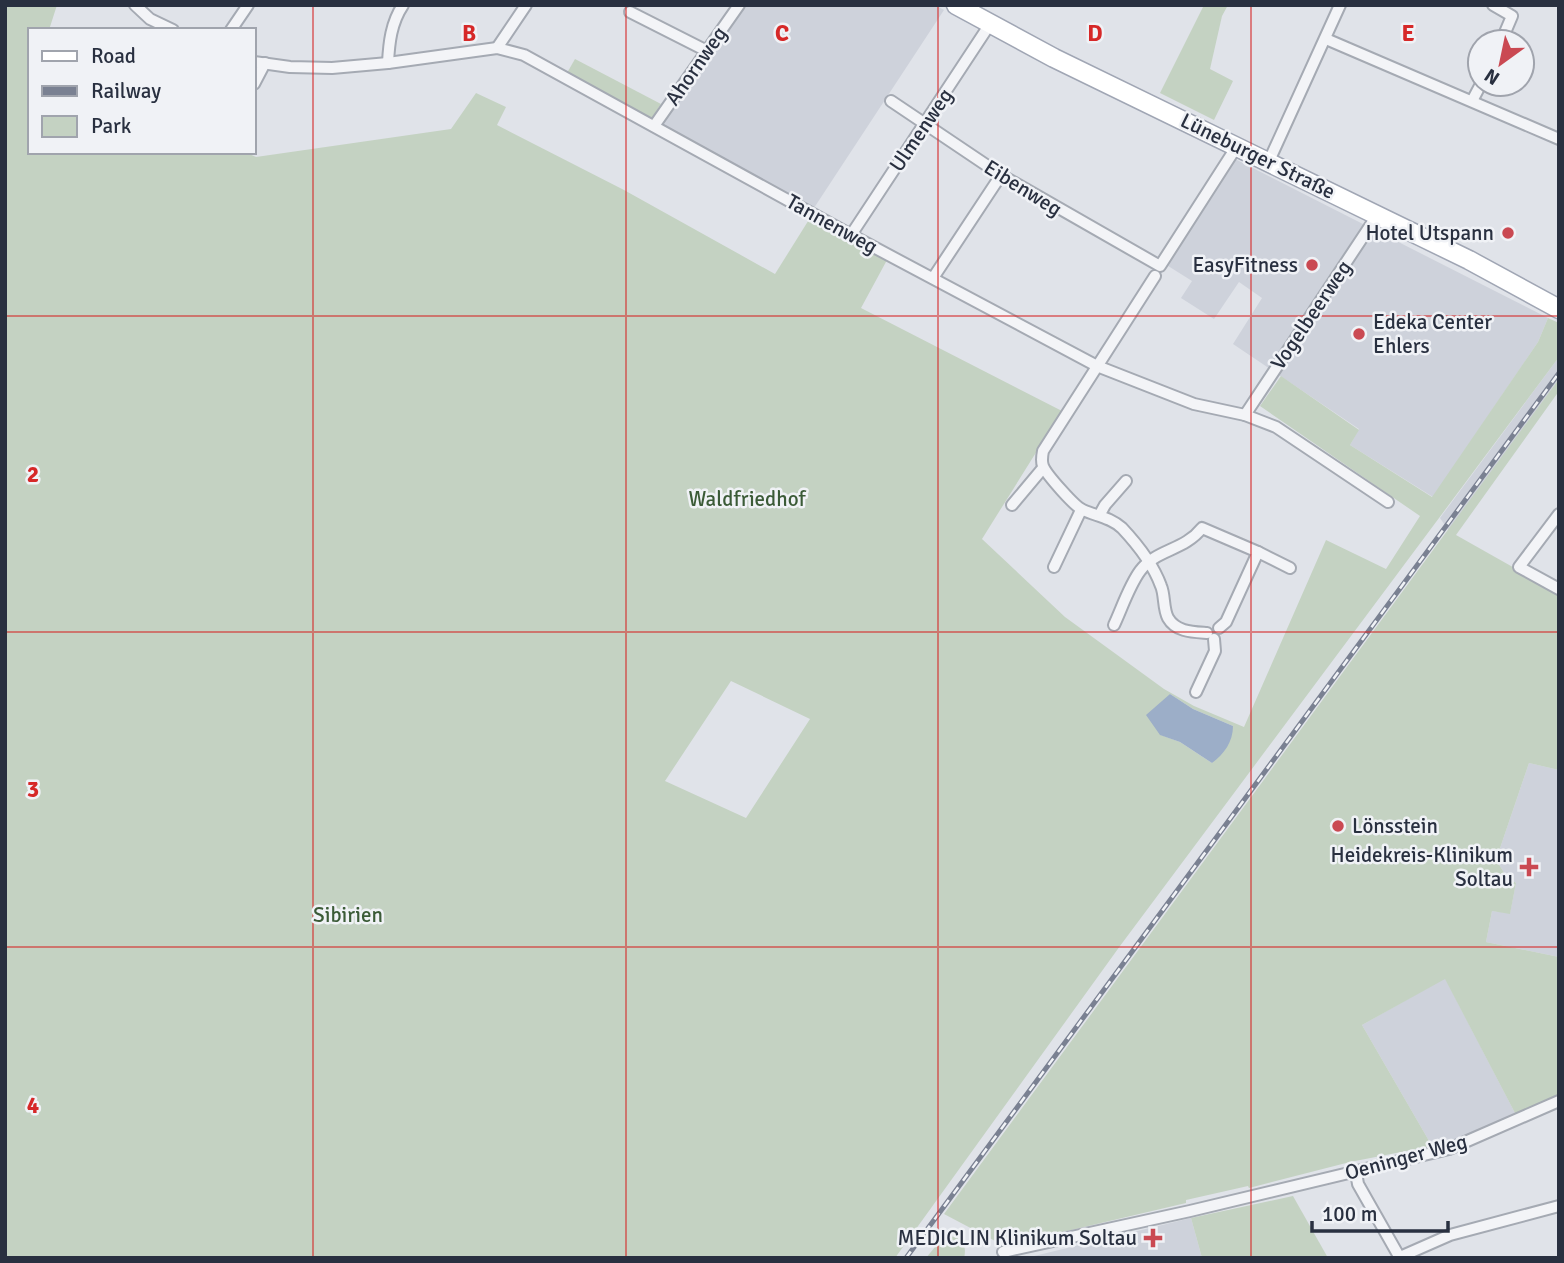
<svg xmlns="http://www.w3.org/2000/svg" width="1564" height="1263" font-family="Signika,sans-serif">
<rect width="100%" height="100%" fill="#e0e3e9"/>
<g fill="#ced2db">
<polygon points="747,5 935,5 944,10 812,211 660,126"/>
<polygon points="1233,158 1548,318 1538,342 1433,497 1350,445 1359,429 1233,344 1262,298 1239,282 1214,319 1181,298 1192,281 1165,264"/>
<polygon points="1559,357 1559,379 1449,531 1440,518"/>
<polygon points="1529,763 1559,770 1559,957 1486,942 1492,911 1510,913 1516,883 1505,874 1496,860"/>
<polygon points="1445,978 1516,1115 1452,1141 1432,1146 1362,1025"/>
<polygon points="1191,1218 1202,1258 1026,1258"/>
</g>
<g fill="#c4d2c2" fill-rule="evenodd">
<path d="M 5,5 L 57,5 L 49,30 L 30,30 L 30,152 L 245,152 L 256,157 L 451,129 L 476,93 L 506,107 L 497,125 L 624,190 L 775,274 L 810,218 L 887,260 L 861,308 L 1062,411 L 982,539 L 1065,617 L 1164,689 L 1194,706 L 1244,727 L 1326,540 L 1386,569 L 1420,516 L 1260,406 L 1281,376 L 1359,430 L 1350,445 L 1432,497 L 1538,342 L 1548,318 L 1559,323 L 1559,357 L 1120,946 L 895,1258 L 5,1258 ZM 731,681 L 810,719 L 746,818 L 665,781 ZM 1170,694 L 1193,709 L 1233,726 L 1212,763 L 1180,742 L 1161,735 Z"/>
<polygon points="1204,5 1228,5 1222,16 1210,69 1233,81 1214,120 1160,93"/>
<polygon points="575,59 661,104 651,119 567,73"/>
<polygon points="1559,379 1559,391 1456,535 1559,593 1559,770 1529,763 1496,860 1505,874 1516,883 1510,914 1492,911 1486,942 1559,957 1559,1094 1516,1115 1445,979 1362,1025 1432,1146 1350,1162 1249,1188 1248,1186 1186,1200 1186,1203 1008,1245 999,1243 944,1214"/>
<polygon points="1293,1196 1328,1258 1202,1258 1191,1218"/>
<path d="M 944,1236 C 959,1235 968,1243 964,1258 L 926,1258 Z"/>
</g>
<path fill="#9caec8" d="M 1170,694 L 1193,709 L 1233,726 C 1233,742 1224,754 1212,763 L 1180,742 L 1160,735 L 1146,715 Z"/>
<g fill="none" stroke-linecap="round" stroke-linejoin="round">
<g stroke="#a5aab3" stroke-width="14">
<g id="street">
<polyline points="135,5 150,19 173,30"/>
<polyline points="1493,5 1512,16 1501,42"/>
<polyline points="630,12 707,51"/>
<polyline points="231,30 248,5"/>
<polyline points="1326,39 1559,139"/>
<polyline points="497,48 526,5"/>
<polyline points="254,62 290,67 332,68 388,63 497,48 524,55 851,235 1097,366 1194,404 1245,415 1276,427 1388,502"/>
<path d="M 388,63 C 389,43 391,23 403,5"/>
<polyline points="254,84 265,63"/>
<polyline points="891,101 1001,175 1160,266 1237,146"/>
<polyline points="1472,101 1481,84"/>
<polyline points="654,126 739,5"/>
<polyline points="1269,161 1340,5"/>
<polyline points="851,235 990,24"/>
<path d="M 1155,276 L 1043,451 C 1042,456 1041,461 1043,466 C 1046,474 1075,507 1083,510 C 1096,516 1110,517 1122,528 C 1138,545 1153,564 1161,586 C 1165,595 1163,609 1168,618 C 1176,632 1193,632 1207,633"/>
<polyline points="933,278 1001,175"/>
<polyline points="1245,415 1378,214"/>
<polyline points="1012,505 1043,468"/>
<polyline points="1100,514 1105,505 1126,481"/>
<polyline points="1559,514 1519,567 1559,589"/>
<polyline points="1258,552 1290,568"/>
<polyline points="1054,567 1081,510"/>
<path d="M 1114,625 C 1122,608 1129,586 1140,571 C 1156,549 1184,551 1202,528 L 1258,552 L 1226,622 L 1219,628"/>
<polyline points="1196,692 1215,651 1214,639"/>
<polyline points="1356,1172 1358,1184 1400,1258"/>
<polyline points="1003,1252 1190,1211 1449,1149 1559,1101"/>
<polyline points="1400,1257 1450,1235 1559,1206"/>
</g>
</g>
<g stroke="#a0a6b4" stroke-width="21">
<polyline id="primary" points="956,5 1054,58 1469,260 1559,309"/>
</g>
<use href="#street" stroke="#f3f4f7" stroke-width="10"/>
<use href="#primary" stroke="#fff" stroke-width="18"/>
<g stroke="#7a8192" stroke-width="5">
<polyline id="rail" points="906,1258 1559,373"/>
</g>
<use href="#rail" stroke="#f0f2f6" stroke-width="2.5" stroke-dasharray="8" stroke-linecap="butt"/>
</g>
<path fill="none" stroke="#d62828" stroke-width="2" stroke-opacity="0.55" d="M 313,5 L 313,1258M 626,5 L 626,1258M 938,5 L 938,1258M 1251,5 L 1251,1258M 5,316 L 1559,316M 5,632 L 1559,632M 5,947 L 1559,947"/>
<g fill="#ca4952" stroke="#f0f2f6" stroke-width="2.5">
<circle cx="1508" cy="233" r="7"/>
<circle cx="1312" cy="265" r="7"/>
<circle cx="1359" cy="334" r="7"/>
<circle cx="1338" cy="826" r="7"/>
<path d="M1525.5 856.5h7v7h7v7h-7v7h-7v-7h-7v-7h7z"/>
<path d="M1149.5 1227.5h7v7h7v7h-7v7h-7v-7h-7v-7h7z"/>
</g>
<g text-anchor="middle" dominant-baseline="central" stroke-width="5" stroke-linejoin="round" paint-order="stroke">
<g font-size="21" fill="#293040" stroke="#f0f2f6">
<text transform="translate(696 66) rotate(-55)">Ahornweg</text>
<text transform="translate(921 130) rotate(-56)">Ulmenweg</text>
<text transform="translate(1258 156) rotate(26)">Lüneburger Straße</text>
<text transform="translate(1023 188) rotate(32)">Eibenweg</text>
<text transform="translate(832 224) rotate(29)">Tannenweg</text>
<text transform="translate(1311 315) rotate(-56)">Vogelbeerweg</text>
<text transform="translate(1406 1157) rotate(-15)">Oeninger Weg</text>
</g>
<g font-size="21" fill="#293040" stroke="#f0f2f6" text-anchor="end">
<text x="1494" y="233">Hotel Utspann</text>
<text x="1298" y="265">EasyFitness</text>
<text x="1373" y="322" text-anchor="start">Edeka Center<tspan x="1373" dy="24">Ehlers</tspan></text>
<text x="1352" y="826" text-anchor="start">Lönsstein</text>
<text x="1513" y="855">Heidekreis-Klinikum<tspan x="1513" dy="24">Soltau</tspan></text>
<text x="1137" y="1238">MEDICLIN Klinikum Soltau</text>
</g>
<g font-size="21" fill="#3b5b37" stroke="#f0f2f6">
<text x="747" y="499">Waldfriedhof</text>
<text x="348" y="915">Sibirien</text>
</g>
</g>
<g font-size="23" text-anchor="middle" font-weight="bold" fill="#d62828" stroke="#f0f2f6" stroke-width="5" stroke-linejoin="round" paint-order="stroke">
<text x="469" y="41">B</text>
<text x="782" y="41">C</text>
<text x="1095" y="41">D</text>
<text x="1408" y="41">E</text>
<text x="33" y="482">2</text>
<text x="33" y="797">3</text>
<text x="33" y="1113">4</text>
</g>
<rect width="1564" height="1263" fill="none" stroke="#293040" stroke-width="14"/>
<rect x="28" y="28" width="228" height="126" fill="#f0f2f6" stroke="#a0a4ad" stroke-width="2"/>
<rect x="42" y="51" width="35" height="10" fill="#ffffff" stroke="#a0a4ad" stroke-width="2"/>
<text x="91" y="63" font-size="21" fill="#293040">Road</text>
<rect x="42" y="86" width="35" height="10" fill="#7a8192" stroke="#a0a4ad" stroke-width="2"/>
<text x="91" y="98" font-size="21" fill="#293040">Railway</text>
<rect x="42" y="116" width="35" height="21" fill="#c4d2c2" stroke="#a0a4ad" stroke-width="2"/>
<text x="91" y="133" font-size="21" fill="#293040">Park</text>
<g transform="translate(1501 63) rotate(213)"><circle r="33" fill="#f0f2f6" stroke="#a0a4ad" stroke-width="2"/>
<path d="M0-5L12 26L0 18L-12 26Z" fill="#ca4952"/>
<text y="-10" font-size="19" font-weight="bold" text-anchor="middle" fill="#293040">N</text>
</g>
<path d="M1312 1221v10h136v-10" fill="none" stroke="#293040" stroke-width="3.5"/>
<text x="1322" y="1221" font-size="21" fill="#293040" stroke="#f0f2f6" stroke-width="5" paint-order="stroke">100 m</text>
</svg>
